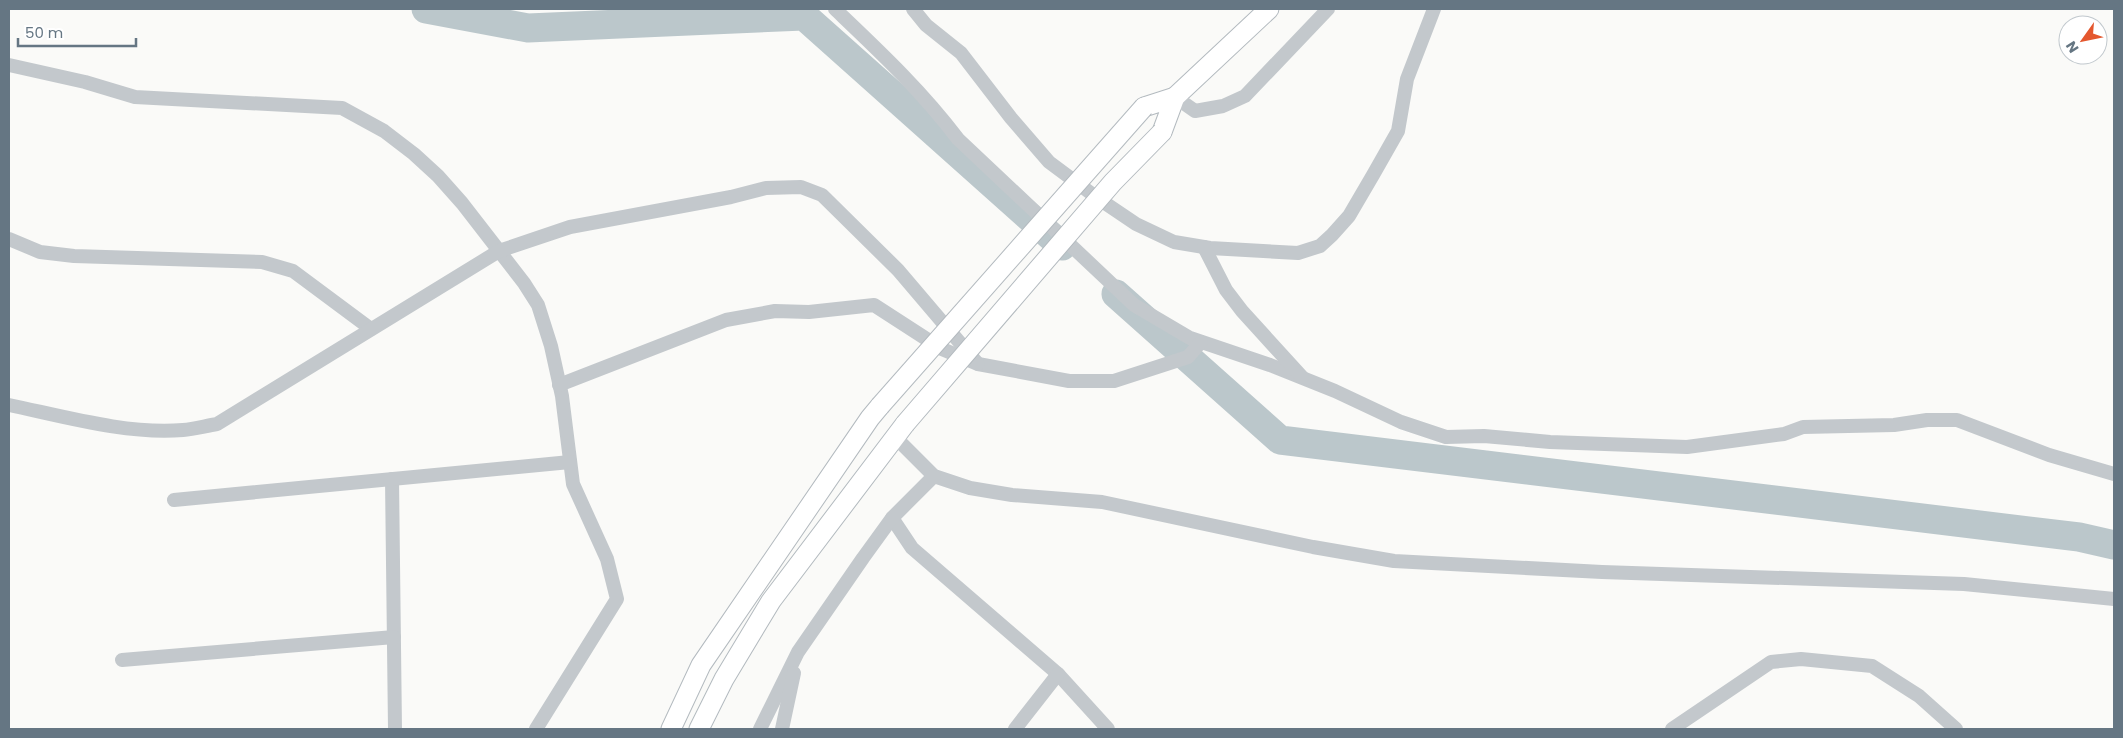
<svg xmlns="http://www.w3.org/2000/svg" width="2123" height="738" font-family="Poppins,sans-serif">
<rect width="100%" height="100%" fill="#fafaf8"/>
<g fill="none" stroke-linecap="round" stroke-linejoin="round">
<g stroke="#bbc7cb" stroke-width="29">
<polyline points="426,9 528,28 804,16 1062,246"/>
<polyline points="1116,294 1280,440 2079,537 2114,545"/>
</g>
<g stroke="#b3babf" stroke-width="21">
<g id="secondary">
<polyline points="1175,97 1269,9"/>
<polyline points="1144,107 1175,97 1162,132"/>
<polyline points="671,729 701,665 870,418 880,406"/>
<polyline points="699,729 724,679 771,601 905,424"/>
</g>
</g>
<g stroke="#c3c8cc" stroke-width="14">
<path d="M 835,9 C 878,50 921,90 958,139 L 1134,305 L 1190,338 L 1270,365 L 1335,391 L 1401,422 L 1446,437 L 1484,436 L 1550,442 L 1687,447 L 1784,434 L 1803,427 L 1894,425 L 1927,420 L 1957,420 L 2049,455 L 2114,474"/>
<polyline points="913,9 926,25 961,53 1011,118 1049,162 1096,197 1136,224 1174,242 1210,248 1298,253 1320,246 1332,235 1349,216 1373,175 1398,131 1407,79 1434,9"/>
<polyline points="9,65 85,82 135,97 342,108 384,131 414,154 438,176 462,203 524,283 538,305 551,346 562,396 573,484 607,559 617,599 536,729"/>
<polyline points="1175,97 1195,111 1223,106 1245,96 1328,9"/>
<polyline points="9,239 40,252 74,256 262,262 293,271 371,329"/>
<polyline points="1204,247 1226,290 1242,311 1302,377"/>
<polyline points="559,385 726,320 775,311 809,312 874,305 942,349 978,364 1069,381 1114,381 1188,357 1201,342"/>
<path d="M 9,405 C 62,416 128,435 183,430 C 194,429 205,426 217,424 L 499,251 L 570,227 L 731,197 L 766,188 L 801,187 L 822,195 L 898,270 L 978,364"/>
<polyline points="894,436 934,476 970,488 1012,495 1102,502 1313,547 1394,561 1602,572 1964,584 2114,599"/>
<polyline points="392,479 395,729"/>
<polyline points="174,500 570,462"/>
<polyline points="892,518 912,548 1058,674 1108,729"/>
<polyline points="122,660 394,637"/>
<polyline points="760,729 798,652 863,558 892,518 934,476"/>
<polyline points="782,729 794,673"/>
<polyline points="1015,729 1058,674"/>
<polyline points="1672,729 1771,662 1801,659 1872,666 1919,696 1956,729"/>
</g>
<use href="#secondary" stroke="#fff" stroke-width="19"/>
<g stroke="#b3babf" stroke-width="21" stroke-linecap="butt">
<g id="secondary-bridge">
<polyline points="880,406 1144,107"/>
<polyline points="905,424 1113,182 1162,132"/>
</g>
</g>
<use href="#secondary-bridge" stroke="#fff" stroke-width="19"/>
</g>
<rect width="2123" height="738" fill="none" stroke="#657683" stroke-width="20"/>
<g transform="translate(2083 40) rotate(237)"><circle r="24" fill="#ffffff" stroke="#c1c8cd"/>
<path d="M0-4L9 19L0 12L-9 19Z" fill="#e4572e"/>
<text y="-8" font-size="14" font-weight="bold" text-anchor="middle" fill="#657683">N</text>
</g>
<path d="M18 38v8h118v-8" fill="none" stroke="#657683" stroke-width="2.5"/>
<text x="25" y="38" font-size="15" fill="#657683" stroke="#ffffff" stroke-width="4" paint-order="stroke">50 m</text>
</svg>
